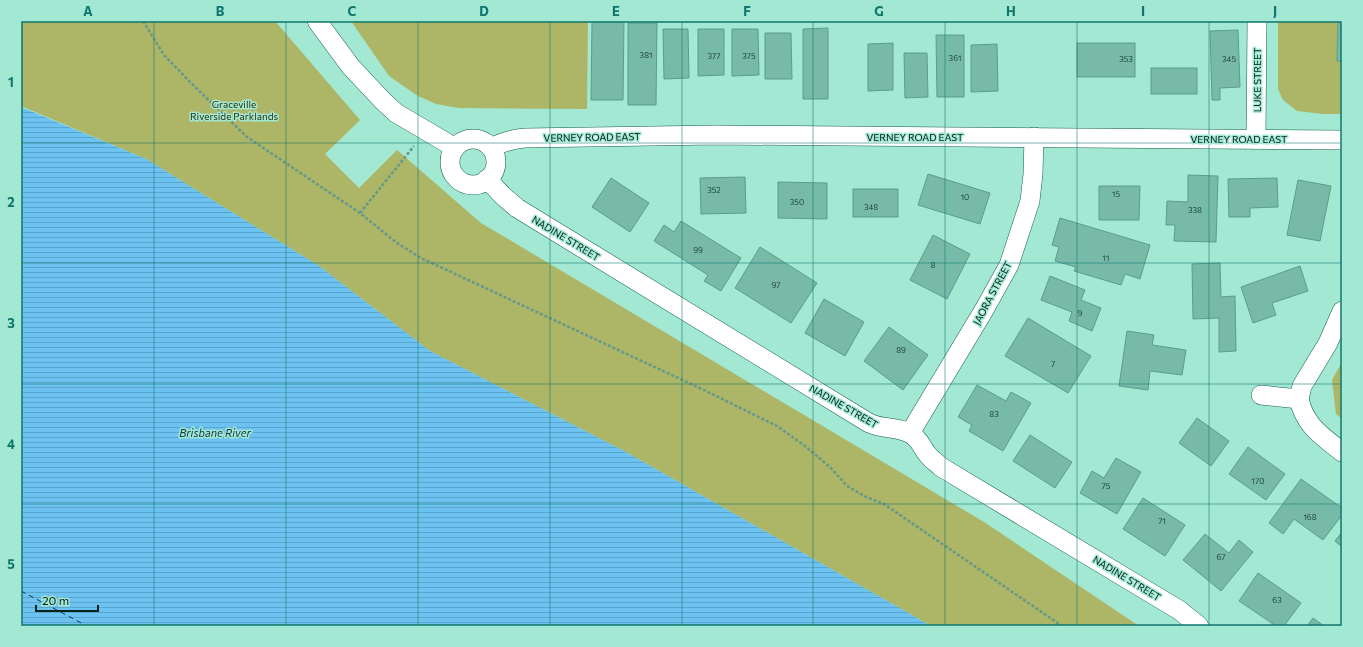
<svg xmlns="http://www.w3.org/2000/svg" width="1363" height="647" font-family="Commissioner,sans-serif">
<defs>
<pattern id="water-rules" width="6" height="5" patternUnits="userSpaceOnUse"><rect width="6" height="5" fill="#6cc2f0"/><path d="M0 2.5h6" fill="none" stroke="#5ca6cd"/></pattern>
</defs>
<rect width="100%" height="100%" fill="#a2e8d3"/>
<g fill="#adb567">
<polygon points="21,21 275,21 360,120 325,154 359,188 397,150 481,223 984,522 1139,626 931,626 626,452 430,351 319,266 146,159 21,106"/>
<polygon points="351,21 588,21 587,109 459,108 436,104 418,96 389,76"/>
<polygon points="1278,21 1342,21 1342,114 1323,114 1297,111 1283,100 1278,89"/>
<polygon points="1342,362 1342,419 1336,414 1332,380"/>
</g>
<polygon fill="url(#water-rules)" points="21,107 146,159 319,266 430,351 626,452 931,626 21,626"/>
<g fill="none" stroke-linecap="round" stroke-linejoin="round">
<polyline stroke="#0f3649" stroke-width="1" stroke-dasharray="5 4" stroke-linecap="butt" points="21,591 87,626"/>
</g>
<g fill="#76baa7" stroke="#599e8b">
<polygon points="592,21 624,21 623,100 591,100"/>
<polygon points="1338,21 1342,21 1342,61 1337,61"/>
<polygon points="628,23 657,23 656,105 628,105"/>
<polygon points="828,28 828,99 803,99 803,29"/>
<polygon points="663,29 688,29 689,78 664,79"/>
<polygon points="698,29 724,29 724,75 698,76"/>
<polygon points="732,29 758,29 759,75 732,76"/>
<polygon points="1238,30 1240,87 1220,88 1220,100 1212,100 1210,31"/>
<polygon points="765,33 791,33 792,79 765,79"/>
<polygon points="936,35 964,35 964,97 937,97"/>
<polygon points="893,43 893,90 868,91 868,44"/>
<rect x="1077" y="43" width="58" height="34"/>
<polygon points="997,44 998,91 971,92 971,45"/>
<polygon points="904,53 927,53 928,97 905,98"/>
<rect x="1151" y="68" width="46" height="26"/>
<polygon points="928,174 990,193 980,224 918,205"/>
<polygon points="1188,175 1218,176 1216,242 1174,241 1175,225 1166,225 1167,201 1188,202"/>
<polygon points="745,177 746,213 701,214 700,178"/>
<polygon points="611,178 649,203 630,232 592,207"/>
<polygon points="1277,178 1278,207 1250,208 1250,217 1229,217 1228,179"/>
<polygon points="1298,180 1331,186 1320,241 1287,235"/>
<polygon points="778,182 827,183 827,219 778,218"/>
<polygon points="1099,186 1140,186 1139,220 1099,220"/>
<rect x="853" y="189" width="45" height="28"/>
<polygon points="1060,218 1150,245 1140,279 1125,274 1121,285 1074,271 1076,267 1055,261 1059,247 1052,245"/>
<polygon points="681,221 741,258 721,291 704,281 708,275 654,241 664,225 674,232"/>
<polygon points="933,235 970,254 947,299 910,280"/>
<polygon points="760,247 817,283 791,323 735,288"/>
<polygon points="1220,263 1221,297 1235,296 1236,351 1219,352 1219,318 1193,319 1192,264"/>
<polygon points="1300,266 1308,291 1272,303 1276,315 1253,323 1241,287"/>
<polygon points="1050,276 1085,290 1081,300 1101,308 1092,331 1069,321 1072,312 1041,300"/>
<polygon points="824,299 864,322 845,356 805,333"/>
<polygon points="1028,318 1091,356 1068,393 1005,356"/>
<polygon points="889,327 928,355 903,390 864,361"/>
<polygon points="1127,331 1154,335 1152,345 1186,350 1182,375 1150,371 1148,390 1119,386"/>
<polygon points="977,385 1006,401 1011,392 1031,403 1003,451 969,431 972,425 958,417"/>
<polygon points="1197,418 1229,441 1211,466 1179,443"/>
<polygon points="1030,435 1072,462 1055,488 1013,461"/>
<polygon points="1248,447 1285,474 1266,500 1229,474"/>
<polygon points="1116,458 1141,472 1117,514 1080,493 1092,471 1104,478"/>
<polygon points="1301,479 1342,508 1342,515 1323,540 1294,519 1283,534 1269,523"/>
<polygon points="1143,498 1185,525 1165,556 1123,529"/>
<polygon points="1342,532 1342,547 1335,541"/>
<polygon points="1205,534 1229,553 1239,540 1253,552 1221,591 1183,560"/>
<polygon points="1258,573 1301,603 1284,626 1276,626 1239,601"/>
<polygon points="1313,618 1324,626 1307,626"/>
</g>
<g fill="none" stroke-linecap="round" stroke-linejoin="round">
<g stroke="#125e4d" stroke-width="20">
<g id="street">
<polyline points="317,21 351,67 383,101 396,113 447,143 455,148"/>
<polyline points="1256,139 1257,21"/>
<circle cx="473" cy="162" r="23"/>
<path d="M 491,148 C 502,142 512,139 525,138 L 716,135 L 1342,140"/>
<path d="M 487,179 L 503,196 L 517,208 L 869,423 C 884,430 898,426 911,434 C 921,440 922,449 929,456 C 932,460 937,463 941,467 L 1179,610 L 1199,626"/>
<path d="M 1261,395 L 1299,399 C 1305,426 1322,436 1342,452"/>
<polyline points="1299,399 1302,386 1328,343 1342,311"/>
<polyline points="910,433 984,310 1009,265 1030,201 1033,174 1034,137"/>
</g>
</g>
<g stroke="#63998a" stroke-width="2.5" stroke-dasharray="3 2" stroke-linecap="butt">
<polyline points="143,21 164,55 190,82 247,137 360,213 397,243 421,258 706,391 777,426 805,446 831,468 847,486 866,497 884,504 1062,626"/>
<polyline points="360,213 414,146"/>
</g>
<use href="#street" stroke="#fff" stroke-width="19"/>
</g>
<path fill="none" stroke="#0f766e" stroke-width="1" stroke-opacity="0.55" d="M 154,21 L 154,626M 286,21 L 286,626M 418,21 L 418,626M 550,21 L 550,626M 682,21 L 682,626M 813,21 L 813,626M 945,21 L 945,626M 1077,21 L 1077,626M 1209,21 L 1209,626M 21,143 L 1342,143M 21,263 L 1342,263M 21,384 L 1342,384M 21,504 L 1342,504"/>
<g text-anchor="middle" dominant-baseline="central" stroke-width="3" stroke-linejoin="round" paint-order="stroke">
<g font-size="8" fill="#20473d">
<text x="646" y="55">381</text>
<text x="714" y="56">377</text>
<text x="749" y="56">375</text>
<text x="955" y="58">361</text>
<text x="1126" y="59">353</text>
<text x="1229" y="59">345</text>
<text x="714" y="190">352</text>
<text x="1116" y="194">15</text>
<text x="965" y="197">10</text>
<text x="797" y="202">350</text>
<text x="871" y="207">348</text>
<text x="1195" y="210">338</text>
<text x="698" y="250">99</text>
<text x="1106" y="258">11</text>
<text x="933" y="265">8</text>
<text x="776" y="285">97</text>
<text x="1080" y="313">9</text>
<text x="901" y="350">89</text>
<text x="1053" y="364">7</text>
<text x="994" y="414">83</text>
<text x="1258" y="481">170</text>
<text x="1106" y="486">75</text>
<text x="1310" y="517">168</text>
<text x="1162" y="521">71</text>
<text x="1221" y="557">67</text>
<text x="1277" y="600">63</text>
</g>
<g font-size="10" fill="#04211a" stroke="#a2e8d3">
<text transform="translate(1257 80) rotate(-90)">LUKE STREET</text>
<text transform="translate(592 137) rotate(-1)">VERNEY ROAD EAST</text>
<text x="915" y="137">VERNEY ROAD EAST</text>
<text x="1239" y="139">VERNEY ROAD EAST</text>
<text transform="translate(566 238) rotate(31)">NADINE STREET</text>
<text transform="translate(992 293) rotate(-62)">JAORA STREET</text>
<text transform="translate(844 406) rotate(30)">NADINE STREET</text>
<text transform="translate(1127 578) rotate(31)">NADINE STREET</text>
</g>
<g font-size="10" fill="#2c2f0b" stroke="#a2e8d3">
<text x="234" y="104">Graceville<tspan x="234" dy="12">Riverside Parklands</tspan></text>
</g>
<g font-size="11" font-style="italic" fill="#0f3649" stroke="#a2e8d3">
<text x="215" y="432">Brisbane River</text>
</g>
</g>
<rect width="1363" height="647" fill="none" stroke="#a2e8d3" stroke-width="44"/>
<path d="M36 605v6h62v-6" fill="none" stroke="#04211a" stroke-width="2"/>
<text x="42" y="605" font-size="12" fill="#04211a" stroke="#a2e8d3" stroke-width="3" paint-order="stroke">20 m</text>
<rect x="22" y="22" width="1319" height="603" fill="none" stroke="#0f766e" stroke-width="1.5"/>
<g font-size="13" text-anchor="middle" font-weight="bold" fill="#0f766e">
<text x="88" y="16">A</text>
<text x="220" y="16">B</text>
<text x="352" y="16">C</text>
<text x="484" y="16">D</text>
<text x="616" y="16">E</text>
<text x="747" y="16">F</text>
<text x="879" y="16">G</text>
<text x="1011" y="16">H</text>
<text x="1143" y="16">I</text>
<text x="1275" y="16">J</text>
<text x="11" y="87">1</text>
<text x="11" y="207">2</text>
<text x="11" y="328">3</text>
<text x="11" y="449">4</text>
<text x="11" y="569">5</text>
</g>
</svg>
